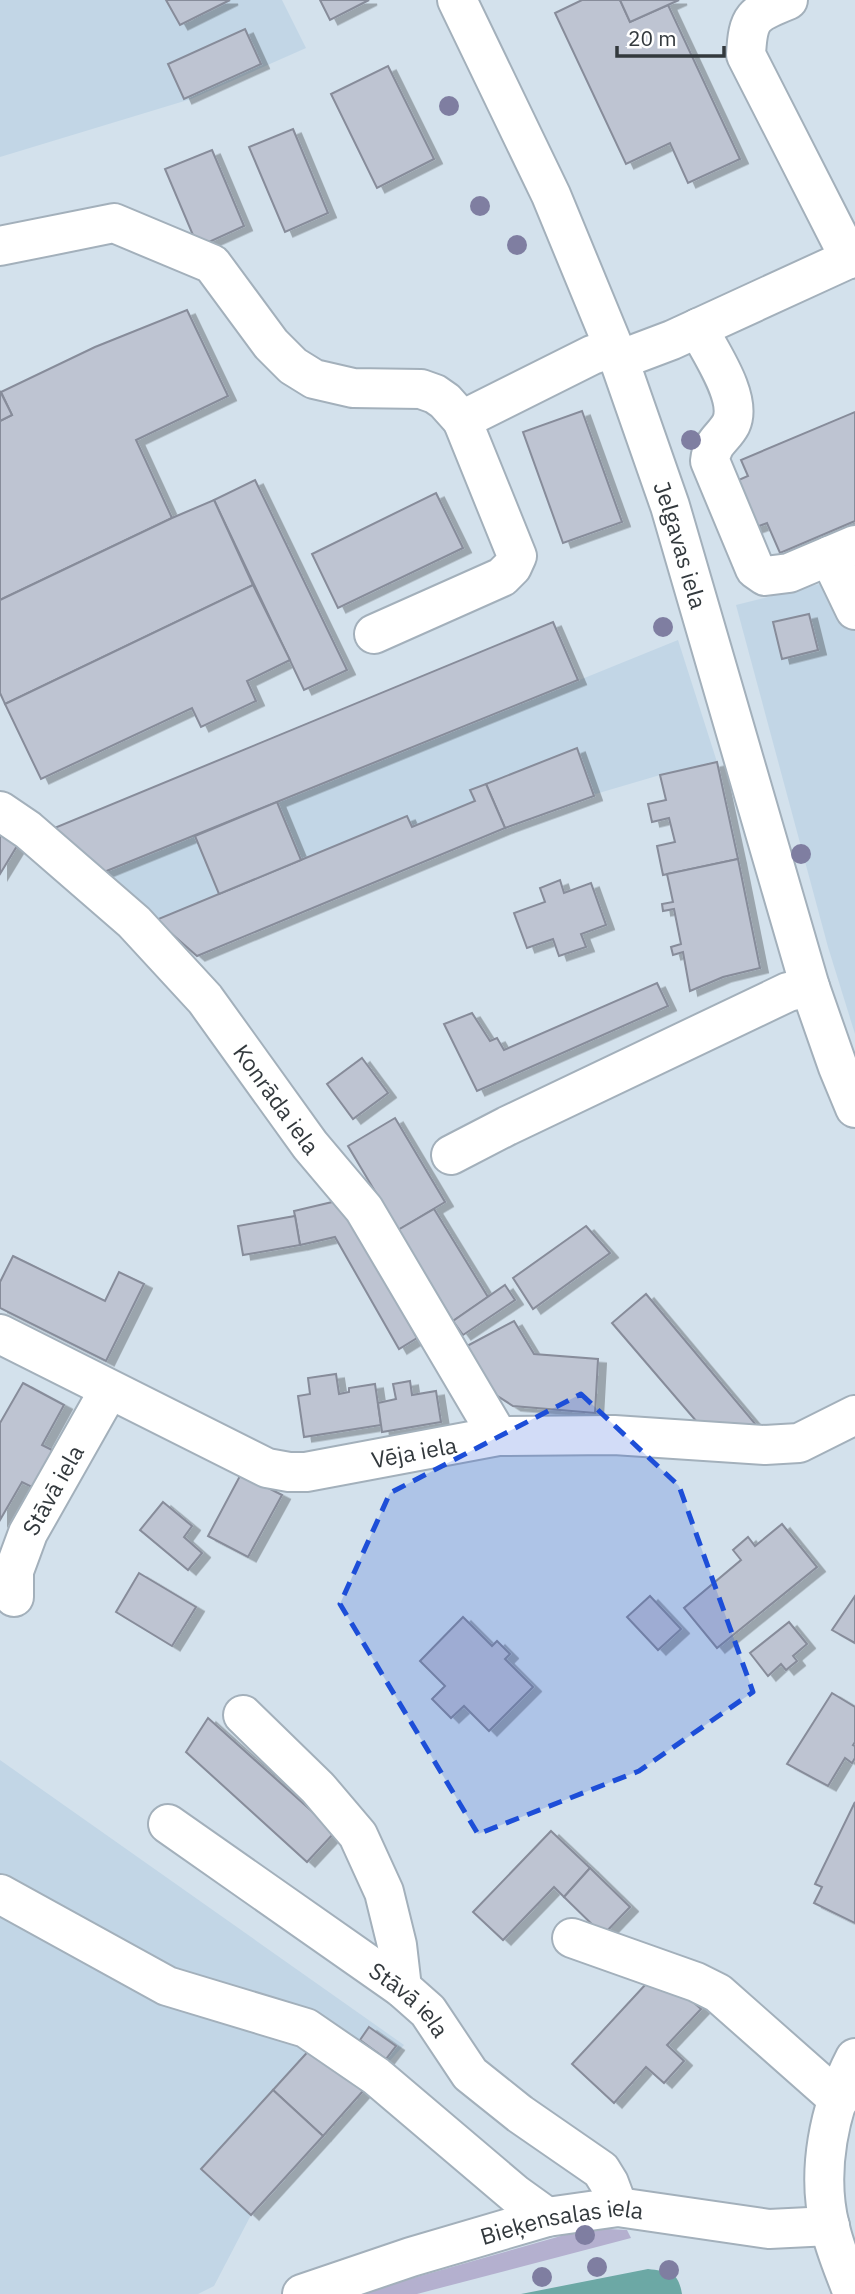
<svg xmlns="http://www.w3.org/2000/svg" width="855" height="2294" font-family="'IBM Plex Sans',sans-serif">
<defs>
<filter id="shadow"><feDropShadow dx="8" dy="4.5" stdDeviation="0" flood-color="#0004"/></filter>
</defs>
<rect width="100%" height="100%" fill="#d3e1ec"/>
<g fill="#c2d6e6">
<polygon points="0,0 282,0 306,48 191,99 0,157"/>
<polygon points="855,575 855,1034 828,947 736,605"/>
<polygon points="678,640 717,762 660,775 565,803 197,956 101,874"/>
<polygon points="0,1760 404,2045 251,2215 214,2286 198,2294 0,2294"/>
</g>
<polygon fill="#b4b0cf" points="589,2228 627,2230 631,2238 417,2294 357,2294"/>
<path fill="#6ca8a5" d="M 648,2269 C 669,2272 678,2270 682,2294 L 521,2294 Z"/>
<g fill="#bec4d2" stroke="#878c9a" stroke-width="2" filter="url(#shadow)">
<polygon points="166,0 230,0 180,25"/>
<polygon points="320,0 369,0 330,20"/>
<polygon points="582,0 620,0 630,22 668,5 740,159 688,183 670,143 626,164 555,13"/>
<polygon points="620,0 679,0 630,22"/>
<polygon points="245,29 261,64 184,99 168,64"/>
<polygon points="388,66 434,159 377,188 331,94"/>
<polygon points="293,129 328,213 285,232 249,147"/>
<polygon points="212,150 244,226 198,247 165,169"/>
<polygon points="187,310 228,396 136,440 172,518 0,600 0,421 12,415 1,392 95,347"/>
<polygon points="0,391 12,415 0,421"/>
<polygon points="582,411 622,522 563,543 523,432"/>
<polygon points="855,412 855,521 780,553 767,523 754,528 734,482 748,476 741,460"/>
<polygon points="255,480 347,670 304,690 214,500"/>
<polygon points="436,493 463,548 338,608 312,554"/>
<polygon points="214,500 253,585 5,704 0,693 0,600 172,518"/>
<polygon points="253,585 290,660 247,681 256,701 201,727 192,708 41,779 5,704"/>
<polygon points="809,614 818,650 782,659 773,622"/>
<polygon points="553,622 578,680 104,872 52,829"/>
<polygon points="577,748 594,796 505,828 486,784"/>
<polygon points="717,762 738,859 663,875 657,846 675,842 669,818 652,822 648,804 666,800 660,775"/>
<polygon points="486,784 505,828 197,956 156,920 407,816 412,827 475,801 470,790"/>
<polygon points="277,802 301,860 219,894 195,836"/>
<polygon points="0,829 20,841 0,874"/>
<polygon points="738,859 760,968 723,977 690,991 683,952 673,955 671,947 681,944 674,909 663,911 662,904 673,902 667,874"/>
<polygon points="560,880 564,893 591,883 606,925 581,934 586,947 559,956 553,939 527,948 514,913 545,902 540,888"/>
<polygon points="657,983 668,1006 477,1091 444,1024 472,1013 490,1041 497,1038 504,1050"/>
<polygon points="362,1058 388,1093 353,1119 327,1084"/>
<polygon points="395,1118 445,1202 398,1230 348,1146"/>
<polygon points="341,1200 417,1338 399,1349 335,1237 300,1245 294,1211"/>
<polygon points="434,1209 488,1297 453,1321 398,1230"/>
<polygon points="295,1216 300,1245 243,1255 238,1226"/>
<polygon points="586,1226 610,1253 533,1309 513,1278"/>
<polygon points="13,1256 105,1301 119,1272 144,1284 106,1361 0,1308 0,1282"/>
<polygon points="505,1285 515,1300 463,1335 453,1321"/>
<polygon points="646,1294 757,1426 697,1422 612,1323"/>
<polygon points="514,1321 534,1354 598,1359 595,1413 513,1406 496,1395 467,1346"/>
<polygon points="336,1374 339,1394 349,1392 349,1388 375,1384 381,1425 304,1437 298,1396 310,1394 308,1378"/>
<polygon points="410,1381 412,1395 436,1391 441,1422 382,1432 378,1403 396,1399 393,1384"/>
<polygon points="23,1383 64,1405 42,1445 54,1451 34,1488 22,1482 0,1520 0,1423"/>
<polygon points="241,1474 282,1495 248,1557 208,1536"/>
<polygon points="163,1502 192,1526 184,1537 202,1553 188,1570 140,1530"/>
<polygon points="782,1524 817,1567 717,1648 684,1608 741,1560 733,1550 748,1537 755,1546"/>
<polygon points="139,1573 196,1607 172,1646 116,1612"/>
<polygon points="650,1596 681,1629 658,1650 627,1617"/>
<polygon points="855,1596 855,1643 832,1630"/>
<polygon points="463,1617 492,1646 497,1641 510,1654 505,1659 533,1687 489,1731 464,1706 451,1718 432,1699 445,1686 420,1661"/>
<polygon points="789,1622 807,1644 793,1656 797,1661 786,1670 781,1664 768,1676 750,1653"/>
<polygon points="832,1693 855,1707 855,1742 853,1745 855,1746 855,1758 852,1763 845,1758 828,1786 787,1764"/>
<polygon points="208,1718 335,1832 307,1862 186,1752"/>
<polygon points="855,1802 855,1923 814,1903 822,1887 815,1884"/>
<polygon points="551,1831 590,1868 564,1897 554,1887 503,1940 473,1912"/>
<polygon points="590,1868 630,1907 603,1935 564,1897"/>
<polygon points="658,1971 701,2009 667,2045 684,2061 664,2083 646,2067 614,2103 572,2064"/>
<polygon points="369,2027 396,2046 386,2059 360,2040"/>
<polygon points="313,2046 363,2091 323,2136 273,2090"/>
<polygon points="273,2090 323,2136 251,2215 201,2169"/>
</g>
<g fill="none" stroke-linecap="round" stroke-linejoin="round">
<g stroke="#a3b0bb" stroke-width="42">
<g id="minor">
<path id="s1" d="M 457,0 L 551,195 L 619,360 L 670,506 L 810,987 L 838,1067 L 855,1108"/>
<path d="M 788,0 C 753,14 748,16 746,55 L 850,259"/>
<polyline points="0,246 114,223 212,264 271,344 293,366 314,379 353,388 421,389 435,394 445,401 462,420"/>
<path d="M 698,328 C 710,352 743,398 731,424 C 723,439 712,441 710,461 L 755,569 L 765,576 L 789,573 L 855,545"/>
<polyline points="619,360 672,340 855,256"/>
<polyline points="829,556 855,610"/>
<polyline points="374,634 502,577 512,567 517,556 462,420 592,355 613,348"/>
<path id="s2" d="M 0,811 L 28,830 L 134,922 L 205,999 L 310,1145 L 364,1209 L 498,1436"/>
<polyline points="451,1155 507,1126 788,992 810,987"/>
<path id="s3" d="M 0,1334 L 267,1468 L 289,1472 L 306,1472 L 498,1436 L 614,1435 L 765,1445 L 799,1443 L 855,1415"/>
<path id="s4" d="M 14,1597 L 14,1571 L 28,1533 L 109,1390"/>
<polyline points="243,1715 318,1788 358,1835 384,1892 397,1945 402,1988"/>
<path id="s5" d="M 168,1824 L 402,1988 L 428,2011 L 470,2074 L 520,2114 L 601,2170 L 609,2183 L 618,2207"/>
<polyline points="0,1894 167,1986 306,2028 376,2076 515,2194 547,2217"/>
<polyline points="572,1938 696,1982 718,1993 839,2100"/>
<path id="s6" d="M 302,2294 L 411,2257 L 547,2217 L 618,2207 L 769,2229 L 830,2226"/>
<path d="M 853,2294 C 845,2272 835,2250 830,2227 C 816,2172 829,2108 855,2058"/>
</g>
</g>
<use href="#minor" stroke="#fff" stroke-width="38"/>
</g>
<g fill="#7f7ea1">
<circle cx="449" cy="106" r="10"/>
<circle cx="480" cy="206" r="10"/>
<circle cx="517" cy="245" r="10"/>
<circle cx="691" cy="440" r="10"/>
<circle cx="663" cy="627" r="10"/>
<circle cx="801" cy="854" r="10"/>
<circle cx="585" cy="2235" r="10"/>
<circle cx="597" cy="2267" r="10"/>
<circle cx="669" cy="2270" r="10"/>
<circle cx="542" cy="2277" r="10"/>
</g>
<path fill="#1d4ed8" fill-opacity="0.2" stroke="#1d4ed8" stroke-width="5" stroke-dasharray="14 9" stroke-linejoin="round" d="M 581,1394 L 679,1486 L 753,1692 L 639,1771 L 478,1834 L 340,1604 L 390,1493 Z"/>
<g text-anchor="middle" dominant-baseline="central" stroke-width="6" stroke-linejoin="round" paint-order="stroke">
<g font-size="23" fill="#33393d" stroke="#fff">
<text stroke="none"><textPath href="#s1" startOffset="590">Jelgavas iela</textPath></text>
<text stroke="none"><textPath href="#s2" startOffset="402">Konrāda iela</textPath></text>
<text stroke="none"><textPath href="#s3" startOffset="448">Vēja iela</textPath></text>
<text stroke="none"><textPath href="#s4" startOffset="116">Stāvā iela</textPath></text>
<text stroke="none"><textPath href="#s5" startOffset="299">Stāvā iela</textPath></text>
<text stroke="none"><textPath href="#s6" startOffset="271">Bieķensalas iela</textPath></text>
</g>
</g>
<path d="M617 46v10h107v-10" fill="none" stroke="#33393d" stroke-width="3.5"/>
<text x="628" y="46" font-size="21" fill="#33393d" stroke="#ffffff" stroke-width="5" paint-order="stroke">20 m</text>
</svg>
